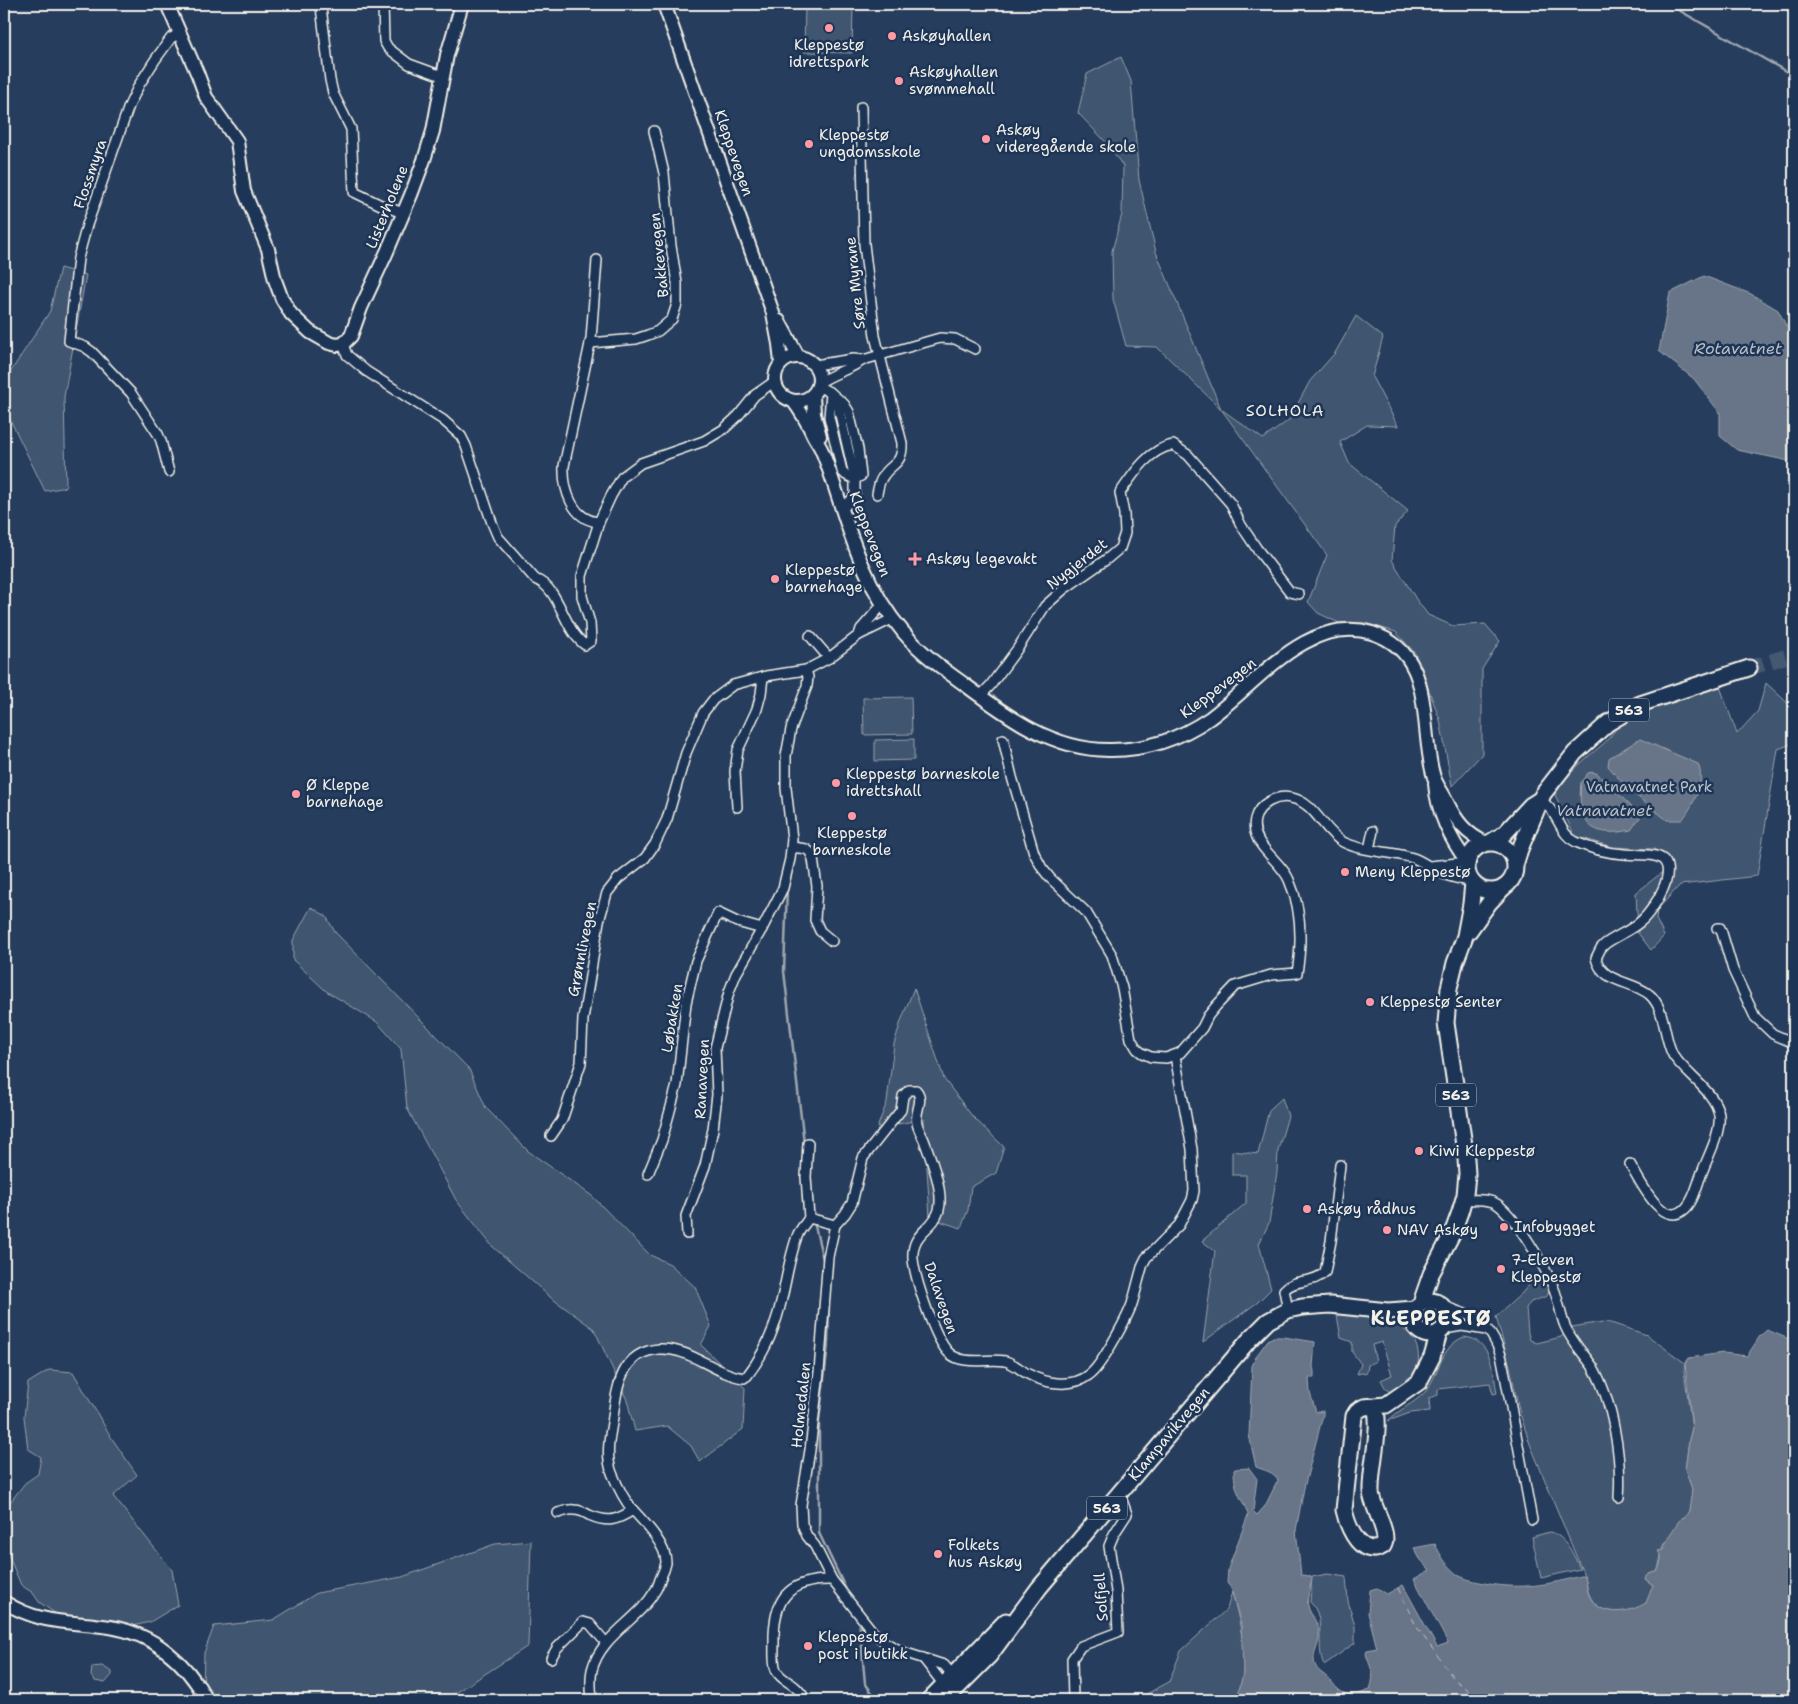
<svg xmlns="http://www.w3.org/2000/svg" width="1798" height="1704" font-family="'Shantell Sans',sans-serif">
<rect width="100%" height="100%" fill="#263d5d"/>
<filter id="ink" filterUnits="userSpaceOnUse"><feTurbulence type="fractalNoise" baseFrequency=".02" numOctaves="2"/><feDisplacementMap in="SourceGraphic" scale="10" xChannelSelector="R" yChannelSelector="G"/><feConvolveMatrix kernelMatrix="1 2 1 2 8 2 1 2 1" color-interpolation-filters="sRGB"/></filter>
<g filter="url(#ink)">
<g fill="#40546f" stroke="#9aa2ac">
<polygon points="805,4 853,4 852,53 804,52"/>
<polygon points="1121,57 1131,81 1139,180 1156,252 1221,409 1263,439 1289,420 1310,381 1335,353 1356,316 1383,337 1372,377 1398,426 1367,425 1340,442 1349,463 1408,511 1395,526 1392,560 1416,599 1428,615 1453,626 1485,624 1500,641 1482,669 1482,754 1452,786 1440,720 1415,653 1396,632 1365,623 1339,623 1318,613 1308,602 1327,555 1221,409 1157,347 1126,346 1113,299 1112,251 1122,214 1123,166 1103,139 1078,113 1087,74"/>
<polygon points="60,268 86,275 64,397 66,487 45,491 5,409 4,382 50,311"/>
<path d="M 1766,683 L 1794,709 L 1794,743 L 1778,749 L 1757,876 L 1680,885 L 1657,910 L 1656,919 L 1664,936 L 1651,950 L 1638,933 L 1636,893 L 1670,866 L 1669,858 L 1654,849 L 1613,847 L 1575,836 L 1555,795 C 1569,771 1582,762 1602,745 C 1612,737 1618,723 1628,717 C 1655,700 1690,693 1719,684 L 1737,734 L 1758,711 Z"/>
<polygon points="911,697 912,734 864,735 863,698"/>
<polygon points="914,739 914,760 875,761 875,740"/>
<polygon points="311,907 326,916 335,932 469,1069 486,1108 528,1151 592,1196 650,1255 670,1264 695,1287 711,1326 701,1345 745,1388 743,1429 700,1462 691,1446 667,1426 635,1431 627,1400 594,1329 550,1297 492,1246 456,1200 407,1108 401,1049 377,1022 326,991 293,960 293,940"/>
<polygon points="914,988 944,1079 972,1116 1004,1147 996,1173 971,1187 968,1210 961,1228 930,1218 924,1119 877,1128 887,1102 894,1044 901,1021"/>
<polygon points="1282,1098 1288,1116 1278,1150 1277,1172 1269,1223 1259,1244 1271,1289 1258,1302 1203,1342 1215,1251 1202,1241 1246,1203 1246,1175 1232,1175 1232,1151 1258,1154 1269,1110"/>
<path d="M 1539,1276 L 1545,1281 L 1550,1290 L 1547,1296 L 1531,1302 L 1526,1308 L 1528,1333 L 1530,1340 L 1537,1343 L 1561,1337 L 1572,1327 L 1603,1322 L 1611,1323 L 1647,1335 L 1685,1363 L 1684,1371 L 1692,1428 L 1689,1440 L 1685,1469 L 1692,1489 L 1692,1498 L 1689,1511 L 1685,1517 L 1681,1518 L 1672,1534 L 1663,1545 L 1658,1570 L 1649,1573 L 1645,1579 L 1653,1585 C 1652,1590 1650,1598 1646,1603 C 1636,1613 1610,1615 1599,1607 C 1590,1601 1587,1590 1586,1580 L 1530,1444 L 1519,1410 L 1510,1366 L 1496,1317 L 1522,1293 L 1534,1279 Z"/>
<path d="M 1338,1312 C 1365,1317 1413,1318 1418,1352 C 1421,1372 1408,1382 1394,1392 C 1386,1393 1384,1385 1381,1380 L 1392,1375 L 1382,1342 L 1372,1345 L 1376,1361 L 1368,1365 L 1367,1372 L 1357,1374 L 1361,1364 L 1352,1352 L 1352,1342 L 1341,1338 L 1337,1315 Z"/>
<path d="M 1464,1337 C 1492,1339 1493,1372 1497,1393 L 1493,1394 L 1490,1383 L 1438,1389 L 1438,1395 L 1429,1398 L 1430,1411 L 1410,1413 L 1388,1421 C 1399,1409 1414,1404 1425,1392 C 1440,1374 1440,1346 1464,1337 Z"/>
<polygon points="49,1370 73,1372 111,1437 137,1475 113,1496 172,1570 178,1605 150,1622 116,1630 62,1618 39,1602 33,1593 21,1585 4,1545 4,1510 25,1483 38,1474 41,1457 28,1449 24,1417 28,1383"/>
<path d="M 1549,1532 C 1566,1535 1574,1556 1580,1569 L 1541,1578 L 1532,1537 Z"/>
<polygon points="531,1541 528,1646 445,1700 208,1700 203,1694 204,1653 214,1626 273,1620 317,1593 402,1577 495,1544"/>
<path d="M 1327,1574 L 1346,1577 L 1348,1601 L 1355,1626 L 1355,1643 L 1324,1665 C 1315,1646 1327,1618 1310,1602 L 1312,1577 Z"/>
<path d="M 1232,1592 C 1239,1619 1246,1646 1243,1673 C 1242,1682 1239,1692 1237,1700 L 1135,1700 L 1169,1682 L 1181,1651 L 1227,1609 Z"/>
<polygon points="102,1666 112,1672 112,1675 105,1683 95,1681 91,1676 92,1667"/>
</g>
<g fill="#677588" stroke="#9fa7ae">
<polygon points="1704,276 1751,294 1778,310 1789,331 1794,331 1794,462 1737,450 1720,436 1720,413 1694,379 1659,351 1670,293"/>
<path d="M 1640,739 L 1698,764 C 1706,782 1693,806 1682,820 L 1667,820 L 1629,790 L 1608,766 L 1609,758 Z"/>
<path d="M 1593,772 L 1598,774 L 1641,816 L 1631,830 C 1589,839 1577,822 1581,782 L 1588,773 Z"/>
<path d="M 1767,1330 L 1794,1341 L 1794,1700 L 1237,1700 L 1243,1673 L 1242,1642 L 1241,1625 L 1231,1588 L 1227,1583 L 1228,1569 L 1248,1515 C 1246,1507 1244,1505 1241,1499 C 1236,1490 1234,1480 1234,1470 L 1235,1469 L 1249,1468 L 1257,1479 L 1253,1511 L 1257,1515 L 1265,1506 L 1278,1480 C 1275,1472 1263,1470 1256,1467 L 1249,1435 L 1252,1366 L 1257,1355 L 1268,1340 L 1273,1337 L 1284,1337 L 1315,1342 L 1313,1367 L 1314,1371 L 1314,1378 L 1309,1378 L 1310,1393 L 1316,1412 L 1323,1411 L 1323,1415 L 1304,1488 L 1296,1530 L 1301,1575 L 1310,1576 L 1312,1579 C 1311,1586 1306,1598 1308,1606 C 1311,1617 1318,1620 1319,1634 C 1320,1644 1313,1653 1314,1660 C 1315,1670 1321,1672 1328,1678 C 1332,1681 1334,1686 1338,1689 C 1347,1698 1360,1695 1370,1689 C 1376,1673 1370,1668 1366,1654 L 1367,1650 L 1377,1648 L 1368,1613 L 1370,1590 L 1377,1588 L 1387,1594 L 1403,1585 L 1437,1647 L 1448,1643 L 1414,1579 L 1430,1570 L 1420,1559 L 1414,1548 L 1435,1544 C 1441,1556 1447,1567 1458,1575 C 1466,1580 1476,1581 1484,1583 C 1521,1590 1548,1585 1584,1575 C 1587,1582 1586,1590 1590,1597 C 1601,1618 1629,1613 1646,1603 L 1653,1585 L 1645,1579 C 1648,1572 1652,1572 1658,1570 L 1661,1561 L 1661,1556 L 1658,1551 L 1663,1550 C 1663,1544 1677,1524 1681,1518 L 1685,1517 L 1689,1511 L 1692,1489 L 1685,1469 L 1689,1440 L 1692,1428 L 1685,1364 L 1689,1358 L 1723,1353 L 1747,1356 L 1760,1336 Z"/>
</g>
<g fill="none" stroke-linecap="round" stroke-linejoin="round">
<g stroke="#9fa7ae" stroke-width="2.5">
<polyline points="1668,4 1794,76"/>
<polyline points="787,888 784,971 804,1143"/>
<polyline points="813,1211 815,1226 824,1264"/>
<polyline points="829,1304 828,1345 819,1421 819,1533 849,1596"/>
<polyline points="859,1619 865,1683 877,1700"/>
</g>
<polyline stroke="#bcbfc2" stroke-width="1" stroke-dasharray="6 5" stroke-linecap="butt" points="1398,1588 1416,1626 1455,1680 1482,1700"/>
<polyline stroke="#455872" stroke-width="15" stroke-dasharray="15 8" stroke-linecap="butt" points="1749,668 1794,654"/>
<g stroke="#f4f1e8" stroke-width="12">
<g id="street">
<polyline points="383,4 384,41 388,48 409,64 442,76"/>
<polyline points="321,7 330,80 333,93 351,129 354,192 381,205 403,213"/>
<path d="M 861,107 L 864,244 L 875,336 L 902,443 C 903,466 890,463 882,478 C 879,482 878,489 877,494"/>
<path d="M 597,260 L 591,339 L 564,466 C 563,489 572,520 599,522"/>
<polyline points="590,343 636,339 648,335 658,331 672,319 677,304 677,283 671,246 664,173 654,131"/>
<path d="M 343,344 L 347,355 L 366,371 L 443,420 L 461,436 L 466,446 L 492,523 L 498,537 L 535,579 C 561,589 562,628 585,645 L 591,641 L 590,623 L 582,596 L 582,576 L 599,522 L 611,496 L 622,477 L 641,463 L 704,441 L 724,429 L 738,416 L 755,395 L 775,381"/>
<polyline points="815,365 853,359 863,360"/>
<path d="M 819,383 C 833,373 849,370 863,360 L 940,338 L 955,339 L 975,349"/>
<polyline points="818,386 831,393 838,406 855,479 855,496 842,509"/>
<polygon points="831,393 844,404 849,412 858,449 861,476 855,479 846,475 842,471 829,417"/>
<polyline points="169,472 161,441 158,434 131,393 92,352 85,347 69,341 78,258 87,225 129,106 139,85 155,60 171,38 179,34"/>
<polyline points="859,635 861,629 883,604"/>
<polyline points="810,636 829,658"/>
<path d="M 980,696 L 990,686 L 1018,648 L 1045,606 L 1064,589 L 1107,559 L 1120,548 L 1125,533 L 1124,514 L 1120,493 C 1133,474 1149,449 1173,445 L 1188,455 L 1231,504 L 1241,525 L 1257,549 L 1290,592 L 1299,594"/>
<path d="M 1003,739 L 1012,777 L 1034,853 L 1042,868 L 1050,878 L 1086,912 L 1112,955 L 1122,988 L 1131,1039 L 1137,1049 L 1142,1053 L 1151,1057 L 1166,1058 L 1180,1053 L 1202,1028 L 1208,1016 L 1217,1005 L 1235,986 L 1271,975 L 1297,973 C 1302,942 1302,909 1289,880 C 1281,860 1249,845 1255,819 C 1259,803 1277,795 1291,798 C 1315,802 1323,831 1343,842 C 1362,852 1391,851 1413,858 C 1422,861 1428,866 1436,871 C 1446,877 1461,879 1472,882"/>
<path d="M 1540,799 C 1546,804 1551,809 1555,816 C 1562,827 1564,836 1576,842 C 1591,849 1608,853 1624,854 C 1634,855 1645,854 1655,856 C 1685,862 1653,912 1640,922 C 1630,931 1616,936 1605,944 L 1601,948 L 1596,958 C 1602,984 1633,980 1650,995 C 1666,1010 1663,1036 1673,1055 C 1685,1074 1716,1092 1719,1115 C 1721,1133 1709,1154 1703,1170 C 1698,1181 1695,1199 1686,1208 C 1663,1231 1640,1181 1630,1164"/>
<polyline points="737,807 735,771 738,750 757,709 761,694 763,677"/>
<polyline points="792,847 806,849 810,852 813,859 817,886 815,920 820,931 832,941"/>
<polyline points="1369,849 1373,831"/>
<polyline points="1430,866 1467,862"/>
<polyline points="1717,928 1720,928 1722,933 1733,970 1755,1017 1773,1034 1794,1043"/>
<polyline points="551,1136 562,1120 581,1063 583,1019 599,921 607,893 618,879 645,858 655,844 667,819 686,753 703,713 713,700 733,685 766,676 806,670 829,658 859,635 892,619"/>
<polyline points="808,1143 806,1177 809,1218"/>
<polyline points="648,1174 662,1140 677,1085 686,1003 696,961 718,913 737,922 762,929"/>
<path d="M 1464,1199 C 1475,1201 1488,1198 1497,1204 C 1516,1217 1546,1268 1554,1289 C 1559,1301 1560,1314 1565,1326 C 1571,1341 1584,1354 1593,1367 C 1613,1402 1622,1458 1619,1497"/>
<path d="M 835,1225 L 845,1214 L 852,1203 L 863,1158 L 901,1110 L 903,1096 L 909,1090 L 916,1090 C 925,1100 914,1112 917,1123 C 918,1129 922,1135 924,1140 C 931,1159 944,1191 939,1210 C 934,1230 911,1231 913,1259 C 915,1279 935,1340 949,1353 C 963,1366 988,1358 1005,1361 C 1014,1363 1020,1370 1028,1374 C 1046,1384 1072,1388 1089,1375 C 1101,1367 1127,1318 1132,1304 C 1136,1291 1139,1277 1143,1264 L 1146,1258 L 1179,1225 L 1192,1200 L 1194,1191 L 1192,1149 L 1175,1056"/>
<polyline points="687,1234 686,1216 705,1166 713,1129 717,1095 715,1048 729,992 736,974 762,929 783,888 790,859 792,839 786,788 786,756 791,729 807,686 808,677 806,670"/>
<path d="M 1443,1306 C 1453,1310 1464,1313 1473,1317 C 1488,1325 1498,1344 1502,1359 L 1532,1520"/>
<path d="M 1288,1310 L 1284,1290 C 1295,1278 1314,1284 1325,1272 L 1331,1241 L 1340,1165"/>
<polyline points="1444,1329 1462,1326 1486,1330"/>
<path d="M 747,1376 C 765,1353 776,1326 782,1298 C 787,1277 790,1254 798,1234 C 801,1228 805,1224 809,1218 L 835,1225 L 828,1257 L 819,1372 L 810,1450 L 801,1505 L 802,1524 L 807,1536 L 815,1546 L 832,1580 L 873,1632 L 886,1643 L 903,1652 L 944,1665 L 955,1678"/>
<path d="M 558,1513 C 563,1512 568,1509 574,1510 C 579,1510 584,1512 589,1515 C 608,1523 616,1521 633,1510"/>
<polyline points="551,1658 557,1648 583,1622 590,1624 606,1643"/>
<polyline points="923,1658 944,1685 947,1686"/>
<path d="M 592,1700 C 591,1691 590,1679 592,1670 C 601,1635 638,1621 655,1591 C 658,1587 659,1582 661,1577 C 663,1573 665,1568 666,1563 C 667,1545 643,1521 632,1509 C 624,1500 617,1485 612,1473 C 605,1454 610,1436 613,1417 C 617,1387 621,1352 659,1349 C 690,1347 714,1374 744,1378"/>
<path d="M 805,1700 C 798,1683 781,1682 776,1670 C 773,1663 774,1651 774,1643 C 773,1600 787,1579 832,1580"/>
<polyline points="1073,1700 1072,1659 1081,1646 1118,1632 1116,1591 1109,1546 1114,1534 1127,1514 1122,1500"/>
</g>
</g>
<g stroke="#f4f1e8" stroke-width="16">
<g id="secondary">
<polyline points="167,4 198,75 206,97 237,141 244,191 268,249 275,280 282,299 291,314 310,332 329,343 337,345 343,344 351,336 361,308 386,254 411,195 424,160 433,131 447,55 462,4"/>
<polyline points="664,4 773,313 779,344 781,363"/>
<polyline points="779,321 798,356"/>
<circle cx="797" cy="379" r="22"/>
<polyline points="813,395 814,414 820,436"/>
<path d="M 793,401 C 802,412 808,424 814,437 C 817,442 820,446 822,451 C 837,488 846,529 863,566 C 873,590 887,613 904,633 C 921,653 943,669 964,684 C 1008,717 1054,751 1111,750 C 1147,750 1181,738 1210,718 C 1257,684 1307,614 1372,633 C 1436,653 1419,724 1433,774 C 1435,784 1443,792 1447,802 C 1456,821 1466,834 1486,843"/>
<path d="M 1435,784 C 1437,810 1450,840 1467,861"/>
<path d="M 4,1602 C 41,1625 70,1621 110,1627 C 154,1634 186,1662 207,1700"/>
</g>
</g>
<g stroke="#f4f1e8" stroke-width="19">
<g id="primary">
<polyline points="1491,842 1504,834 1531,805 1539,800"/>
<circle cx="1491" cy="867" r="24"/>
<polyline points="1516,862 1520,849 1543,794 1575,753 1608,723 1640,704 1749,668"/>
<polyline points="1469,931 1489,903 1503,888"/>
<circle cx="1430" cy="1318" r="17"/>
<polyline points="1421,1303 1431,1274 1452,1234 1460,1212 1465,1195 1467,1174 1466,1159 1446,1023 1449,988 1455,963 1465,936 1471,904 1473,883"/>
<path d="M 1375,1407 C 1382,1428 1370,1467 1371,1492 C 1372,1508 1391,1534 1383,1546 C 1361,1559 1348,1528 1344,1510 L 1354,1416 L 1357,1411 L 1364,1407 L 1386,1405 L 1419,1382 L 1432,1357 L 1439,1333"/>
<polyline points="929,1700 1006,1621"/>
<polyline points="945,1700 989,1656 1039,1588 1249,1340 1268,1321 1288,1310 1302,1307 1330,1305 1388,1311 1415,1309"/>
</g>
</g>
<use href="#street" stroke="#1d3557" stroke-width="9"/>
<use href="#secondary" stroke="#1d3557" stroke-width="12"/>
<use href="#primary" stroke="#1d3557" stroke-width="15"/>
</g>
</g>
<g fill="#ff9aa2" stroke="#1d3557" stroke-width="2">
<circle cx="829" cy="28" r="5"/>
<circle cx="892" cy="36" r="5"/>
<circle cx="899" cy="81" r="5"/>
<circle cx="986" cy="139" r="5"/>
<circle cx="809" cy="144" r="5"/>
<path d="M912.5 551.5h5v5h5v5h-5v5h-5v-5h-5v-5h5z"/>
<circle cx="775" cy="579" r="5"/>
<circle cx="836" cy="783" r="5"/>
<circle cx="296" cy="794" r="5"/>
<circle cx="852" cy="816" r="5"/>
<circle cx="1345" cy="872" r="5"/>
<circle cx="1370" cy="1002" r="5"/>
<circle cx="1419" cy="1151" r="5"/>
<circle cx="1307" cy="1209" r="5"/>
<circle cx="1504" cy="1227" r="5"/>
<circle cx="1387" cy="1230" r="5"/>
<circle cx="1501" cy="1269" r="5"/>
<circle cx="938" cy="1554" r="5"/>
<circle cx="808" cy="1646" r="5"/>
</g>
<g text-anchor="middle" dominant-baseline="central" stroke-width="5" stroke-linejoin="round" paint-order="stroke">
<g fill="#1d3557" stroke="#b4b9bc" stroke-width="1">
<rect x="1609" y="698.5" width="40" height="23" rx="4"/>
<rect x="1436" y="1083.5" width="40" height="23" rx="4"/>
<rect x="1087" y="1496.5" width="40" height="23" rx="4"/>
</g>
<g font-size="14" font-weight="bold" fill="#f4f1e8">
<text x="1629" y="710">563</text>
<text x="1456" y="1095">563</text>
<text x="1107" y="1508">563</text>
</g>
<g font-size="15" fill="#f4f1e8" stroke="#1d3557" text-anchor="start">
<text x="902" y="36">Askøyhallen</text>
<text x="829" y="45" text-anchor="middle">Kleppestø<tspan x="829" dy="17">idrettspark</tspan></text>
<text x="909" y="72">Askøyhallen<tspan x="909" dy="17">svømmehall</tspan></text>
<text x="996" y="130">Askøy<tspan x="996" dy="17">videregående skole</tspan></text>
<text x="819" y="135">Kleppestø<tspan x="819" dy="17">ungdomsskole</tspan></text>
<text x="926" y="559">Askøy legevakt</text>
<text x="785" y="570">Kleppestø<tspan x="785" dy="17">barnehage</tspan></text>
<text x="846" y="774">Kleppestø barneskole<tspan x="846" dy="17">idrettshall</tspan></text>
<text x="306" y="785">Ø Kleppe<tspan x="306" dy="17">barnehage</tspan></text>
<text x="852" y="833" text-anchor="middle">Kleppestø<tspan x="852" dy="17">barneskole</tspan></text>
<text x="1355" y="872">Meny Kleppestø</text>
<text x="1380" y="1002">Kleppestø Senter</text>
<text x="1429" y="1151">Kiwi Kleppestø</text>
<text x="1317" y="1209">Askøy rådhus</text>
<text x="1514" y="1227">Infobygget</text>
<text x="1397" y="1230">NAV Askøy</text>
<text x="1511" y="1260">7-Eleven<tspan x="1511" dy="17">Kleppestø</tspan></text>
<text x="948" y="1545">Folkets<tspan x="948" dy="17">hus Askøy</tspan></text>
<text x="818" y="1637">Kleppestø<tspan x="818" dy="17">post i butikk</tspan></text>
</g>
<g font-size="15" fill="#f4f1e8" stroke="#1d3557">
<text transform="translate(734 153) rotate(71)">Kleppevegen</text>
<text transform="translate(90 174) rotate(-71)">Flossmyra</text>
<text transform="translate(387 207) rotate(-68)">Listerholene</text>
<text transform="translate(659 255) rotate(-96)">Bakkevegen</text>
<text transform="translate(855 283) rotate(-96)">Søre Myrane</text>
<text transform="translate(870 534) rotate(69)">Kleppevegen</text>
<text transform="translate(1077 564) rotate(-38)">Nygjerdet</text>
<text transform="translate(1218 688) rotate(-37)">Kleppevegen</text>
<text transform="translate(582 949) rotate(-79)">Grønnlivegen</text>
<text transform="translate(672 1018) rotate(-81)">Løbakken</text>
<text transform="translate(702 1079) rotate(-87)">Ranavegen</text>
<text transform="translate(941 1298) rotate(71)">Dalavegen</text>
<text transform="translate(801 1405) rotate(-84)">Holmedalen</text>
<text transform="translate(1169 1434) rotate(-50)">Klampavikvegen</text>
<text transform="translate(1101 1597) rotate(-94)">Solfjell</text>
</g>
<g font-size="15" fill="#bec2c4" stroke="#1d3557">
<text x="1649" y="787">Vatnavatnet Park</text>
</g>
<g font-size="16" font-style="italic" fill="#bcbfc2" stroke="#1d3557">
<text x="1738" y="348">Rotavatnet</text>
<text x="1604" y="810">Vatnavatnet</text>
</g>
<g font-size="16" letter-spacing="1" fill="#f4f1e8" stroke="#1d3557">
<text x="1285" y="410">SOLHOLA</text>
</g>
<g font-size="20" font-weight="bold" letter-spacing="1" fill="#f4f1e8" stroke="#1d3557">
<text x="1431" y="1318">KLEPPESTØ</text>
</g>
</g>
<rect width="1798" height="1704" fill="none" stroke="#1d3557" stroke-width="20"/>
<rect x="10" y="10" width="1778" height="1684" fill="none" stroke="#f4f1e8" stroke-width="2" filter="url(#ink)"/>
</svg>
